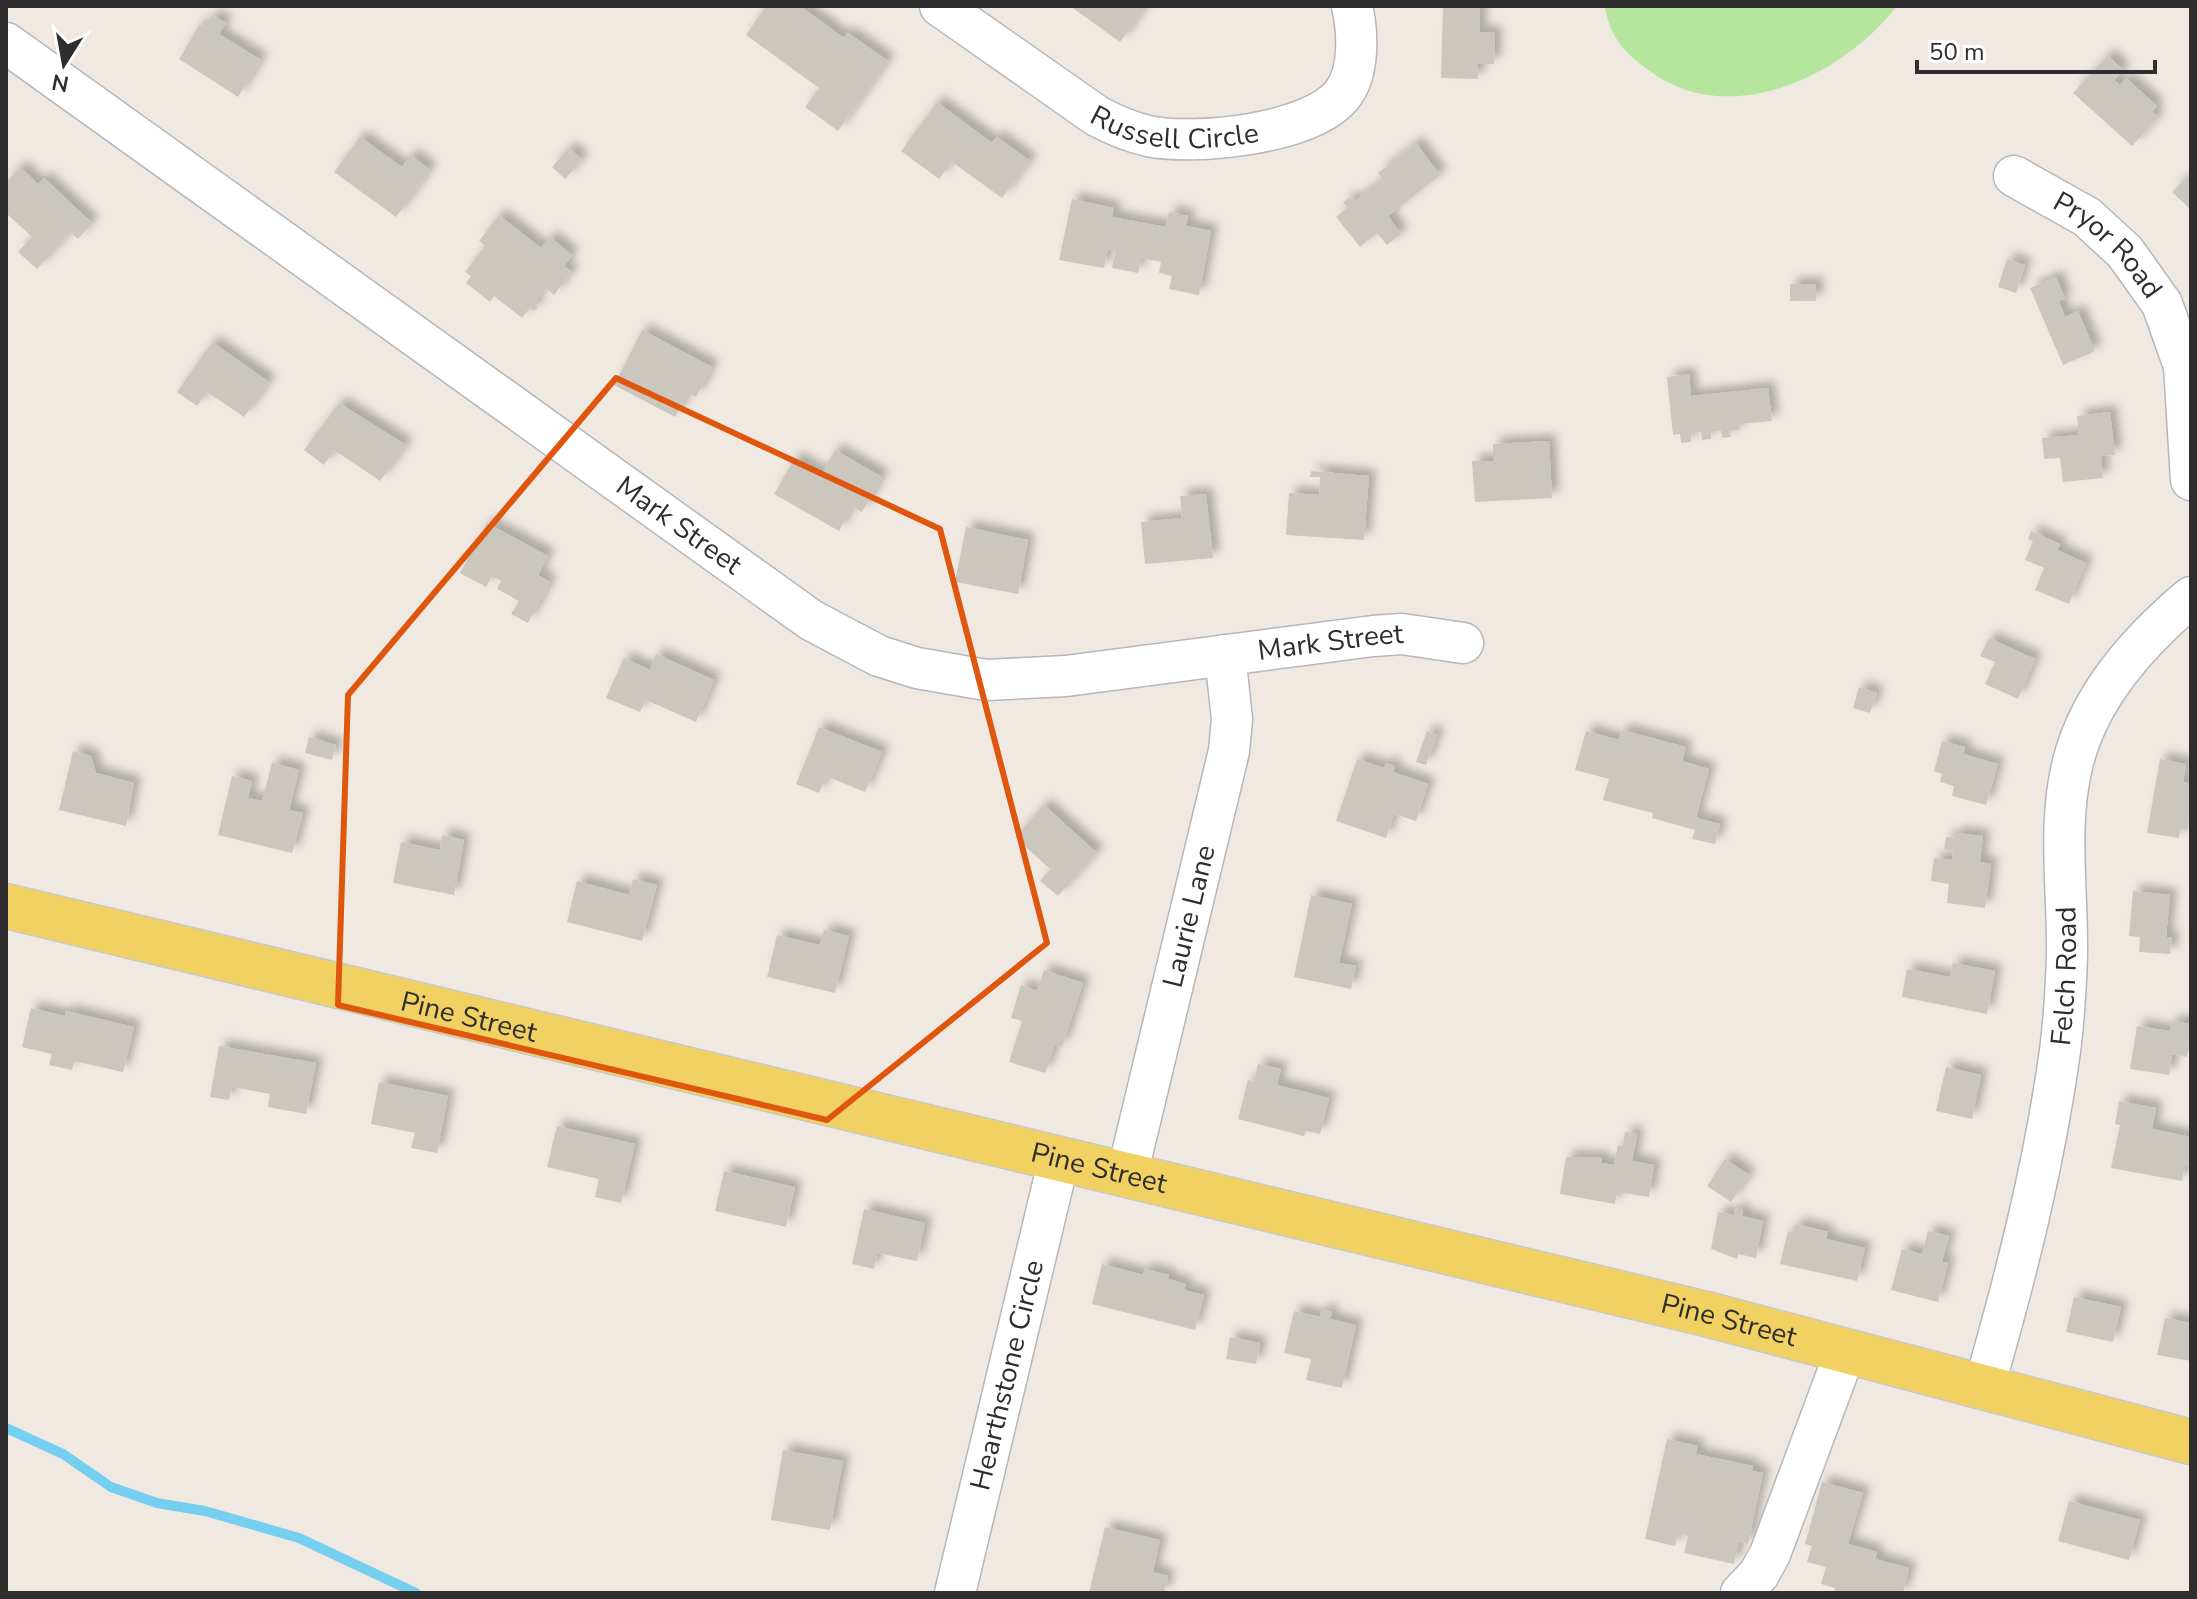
<svg xmlns="http://www.w3.org/2000/svg" width="2197" height="1599" font-family="'Nunito Sans',sans-serif">
<defs>
<filter id="shadow"><feDropShadow dx="7" dy="-7" stdDeviation="4" flood-color="#0004"/></filter>
</defs>
<rect width="100%" height="100%" fill="#efe9e1"/>
<path fill="#b6e59e" d="M 1605,6 L 1897,6 C 1841,78 1727,131 1647,69 C 1624,52 1609,36 1605,6 Z"/>
<g fill="none" stroke-linecap="round" stroke-linejoin="round">
<polyline stroke="#75cff0" stroke-width="10" points="6,1428 63,1454 111,1487 157,1503 205,1511 299,1538 416,1593"/>
</g>
<g fill="#cbc7bf" filter="url(#shadow)">
<polygon points="766,6 800,6 844,38 848,33 888,61 838,131 805,107 819,88 746,35"/>
<polygon points="1070,6 1142,6 1145,8 1120,42"/>
<polygon points="1443,6 1480,6 1480,32 1495,33 1494,64 1478,64 1478,79 1441,78"/>
<polygon points="212,15 226,23 219,34 261,60 238,97 179,59 200,24 205,27"/>
<polygon points="2108,55 2123,70 2114,80 2120,85 2126,78 2157,106 2152,112 2158,117 2132,146 2073,93"/>
<polygon points="937,102 992,143 997,137 1030,161 1002,198 952,162 939,179 901,151"/>
<polygon points="360,137 402,167 411,155 430,170 396,217 334,172"/>
<polygon points="1416,143 1440,175 1388,216 1401,234 1387,245 1377,233 1360,247 1336,217 1347,208 1343,202 1350,197 1354,202 1383,179 1378,173"/>
<polygon points="569,148 582,160 565,179 552,167"/>
<polygon points="20,167 38,184 44,178 92,223 78,239 71,232 37,269 18,252 32,237 6,213 6,182"/>
<polygon points="2191,173 2191,210 2172,192"/>
<polygon points="1072,199 1114,208 1112,217 1166,227 1169,212 1188,216 1186,226 1211,231 1199,295 1169,289 1172,276 1159,273 1161,262 1141,258 1138,273 1112,268 1115,251 1108,249 1104,268 1059,260"/>
<polygon points="499,215 541,248 550,237 572,255 564,266 572,272 554,295 546,288 534,303 538,307 534,311 530,308 522,318 494,296 490,302 466,283 471,276 465,272 485,246 479,241"/>
<polygon points="2007,259 2025,265 2016,293 1998,287"/>
<polygon points="2056,277 2065,299 2059,301 2065,317 2078,311 2095,351 2063,365 2030,288"/>
<rect x="1790" y="284" width="26" height="17"/>
<polygon points="642,330 712,367 696,397 688,393 675,417 614,385"/>
<polygon points="212,342 269,382 244,417 207,392 197,406 177,392"/>
<polygon points="1689,374 1691,396 1768,388 1772,421 1739,424 1740,430 1730,431 1731,437 1722,438 1721,431 1711,432 1711,439 1702,440 1701,432 1691,433 1691,442 1681,443 1680,434 1673,435 1667,377"/>
<polygon points="339,403 406,445 380,481 334,450 324,465 304,450"/>
<polygon points="2110,412 2115,455 2101,456 2103,478 2063,482 2060,458 2044,459 2042,438 2079,435 2077,416"/>
<polygon points="1549,441 1552,498 1475,502 1472,461 1493,461 1493,444"/>
<polygon points="835,450 882,477 862,512 852,507 839,531 774,494 795,458 822,474"/>
<polygon points="1311,471 1369,476 1364,540 1286,535 1289,493 1319,495 1320,477 1310,477"/>
<polygon points="1206,494 1213,558 1145,564 1141,522 1182,518 1180,496"/>
<polygon points="487,523 548,556 538,575 550,582 528,623 511,614 519,601 497,589 501,581 492,576 486,587 460,573"/>
<polygon points="966,527 1028,540 1018,594 955,582"/>
<polygon points="2031,531 2060,544 2057,550 2086,563 2069,604 2035,590 2044,568 2025,560 2033,541 2028,539"/>
<polygon points="1989,638 2035,659 2018,699 1985,684 1995,662 1980,656"/>
<polygon points="656,654 714,680 696,722 646,700 640,712 606,698 624,658 650,670"/>
<polygon points="1859,687 1877,693 1870,713 1853,708"/>
<polygon points="819,727 882,752 865,792 826,776 819,793 796,784"/>
<polygon points="1622,730 1686,747 1682,761 1709,769 1696,818 1720,824 1715,844 1692,839 1695,830 1652,818 1653,813 1603,800 1609,779 1575,770 1586,731 1619,740"/>
<polygon points="1427,731 1437,735 1426,765 1416,762"/>
<polygon points="309,737 336,745 332,760 305,753"/>
<polygon points="1942,741 1965,747 1963,754 1998,764 1986,805 1952,796 1954,786 1940,782 1942,774 1934,771"/>
<polygon points="73,751 91,756 96,773 134,783 126,826 59,810"/>
<polygon points="1357,759 1384,768 1386,763 1395,766 1393,772 1428,784 1416,821 1394,814 1386,838 1336,821"/>
<polygon points="2160,759 2186,764 2183,782 2191,784 2191,809 2187,830 2180,829 2179,838 2147,833"/>
<polygon points="272,763 299,770 289,810 303,813 292,853 218,835 232,776 252,781 248,798 262,801"/>
<polygon points="1044,805 1097,853 1058,896 1040,881 1050,869 1015,837"/>
<polygon points="1956,833 1983,836 1980,862 1991,864 1985,908 1947,903 1949,884 1931,881 1934,858 1952,860 1953,851 1944,850 1946,837 1955,838"/>
<polygon points="442,835 464,840 454,895 393,883 401,842 440,850"/>
<polygon points="633,879 657,885 642,941 567,922 577,881 629,895"/>
<polygon points="2133,891 2170,895 2166,937 2172,937 2170,954 2139,952 2140,937 2129,936"/>
<polygon points="1311,895 1352,904 1339,963 1356,966 1351,989 1294,977"/>
<polygon points="824,930 849,936 835,993 767,977 777,935 820,945"/>
<polygon points="1953,963 1995,971 1987,1014 1902,997 1907,969 1950,977"/>
<polygon points="1044,970 1083,983 1062,1047 1055,1044 1045,1073 1009,1062 1022,1021 1011,1018 1021,985 1037,991"/>
<polygon points="31,1008 65,1016 66,1011 134,1027 123,1072 74,1061 72,1070 49,1065 52,1054 22,1047"/>
<polygon points="2171,1021 2191,1024 2187,1057 2172,1054 2169,1075 2130,1069 2137,1026 2170,1031"/>
<polygon points="219,1046 316,1063 306,1114 268,1107 270,1094 232,1087 229,1100 210,1097"/>
<polygon points="1258,1064 1281,1069 1277,1085 1329,1098 1320,1134 1306,1131 1304,1136 1238,1119 1248,1080 1254,1082"/>
<polygon points="1946,1067 1981,1075 1972,1119 1936,1111"/>
<polygon points="379,1082 448,1096 437,1153 411,1148 415,1133 371,1124"/>
<polygon points="2119,1101 2156,1108 2152,1129 2191,1137 2191,1166 2185,1165 2182,1181 2111,1168 2120,1125 2115,1124"/>
<polygon points="557,1126 635,1144 621,1203 595,1197 599,1179 547,1167"/>
<polygon points="1625,1132 1637,1134 1632,1161 1654,1165 1649,1197 1617,1192 1615,1204 1560,1194 1566,1157 1602,1158 1602,1163 1614,1165 1618,1145 1623,1146"/>
<polygon points="1725,1159 1749,1175 1731,1202 1707,1186"/>
<polygon points="724,1171 795,1187 786,1227 715,1211"/>
<polygon points="1735,1208 1743,1210 1742,1216 1763,1221 1756,1258 1738,1254 1737,1259 1711,1249 1718,1212 1734,1215"/>
<polygon points="864,1209 925,1223 917,1261 877,1253 874,1269 852,1264"/>
<polygon points="1796,1224 1828,1232 1826,1239 1865,1248 1857,1281 1780,1264 1788,1231 1794,1233"/>
<polygon points="1928,1231 1949,1236 1942,1262 1948,1263 1938,1302 1891,1290 1902,1249 1922,1254"/>
<polygon points="1102,1264 1143,1275 1145,1269 1169,1275 1168,1279 1186,1284 1184,1290 1204,1295 1195,1330 1092,1304"/>
<polygon points="2074,1297 2121,1307 2113,1342 2066,1332"/>
<polygon points="1322,1310 1332,1312 1330,1319 1356,1325 1342,1388 1306,1380 1311,1359 1284,1353 1294,1311 1320,1317"/>
<polygon points="2165,1318 2191,1323 2191,1361 2157,1355"/>
<polygon points="1230,1337 1260,1343 1256,1364 1226,1359"/>
<polygon points="1667,1439 1698,1446 1696,1454 1753,1466 1752,1471 1763,1473 1748,1544 1739,1542 1734,1564 1684,1553 1688,1536 1678,1534 1675,1546 1645,1539"/>
<polygon points="783,1450 843,1461 830,1530 771,1520"/>
<polygon points="1822,1482 1863,1493 1848,1544 1877,1552 1875,1559 1909,1568 1903,1593 1834,1593 1835,1588 1821,1584 1826,1567 1807,1562 1812,1546 1805,1544"/>
<polygon points="2069,1501 2140,1520 2129,1560 2058,1541"/>
<polygon points="1105,1527 1160,1540 1153,1572 1168,1576 1164,1593 1089,1593"/>
</g>
<g fill="none" stroke-linecap="round" stroke-linejoin="round">
<g stroke="#b4b7c1" stroke-width="43">
<g id="minor">
<path id="s1" d="M 940,6 L 1097,116 C 1114,125 1130,132 1148,136 C 1194,146 1311,134 1342,95 C 1360,73 1358,32 1352,6"/>
<path id="s2" d="M 6,43 L 811,620 L 879,656 L 917,668 L 986,680 L 1066,676 L 1373,636 L 1402,634 L 1463,643"/>
<path id="s3" d="M 2014,176 L 2087,217 L 2125,252 L 2162,304 L 2184,366 L 2191,480"/>
<path id="s4" d="M 1127,1175 L 1229,751 L 1232,719 L 1225,655"/>
<path id="s5" d="M 1984,1387 C 2016,1276 2044,1166 2060,1051 C 2064,1020 2066,986 2067,955 C 2068,890 2057,825 2073,762 C 2090,695 2139,641 2191,597"/>
<path id="s6" d="M 955,1593 L 1059,1159"/>
<polyline points="1741,1593 1759,1574 1770,1554 1846,1350"/>
</g>
</g>
<g stroke="#c9c9c9" stroke-width="47">
<g id="major">
<path id="s7" d="M 6,906 L 1706,1314 L 2191,1442"/>
</g>
</g>
<use href="#minor" stroke="#fff" stroke-width="40"/>
<use href="#major" stroke="#f2d163" stroke-width="44"/>
</g>
<path fill="none" stroke="#df570e" stroke-width="6" stroke-linejoin="round" d="M 616,378 L 940,529 L 1047,943 L 827,1120 L 338,1005 L 348,695 Z"/>
<g text-anchor="middle" dominant-baseline="central" stroke-width="6" stroke-linejoin="round" paint-order="stroke">
<g font-size="28" fill="#2e2e2e" stroke="#fff">
<text stroke="none"><textPath href="#s1" startOffset="272">Russell Circle</textPath></text>
<text stroke="none"><textPath href="#s3" startOffset="118">Pryor Road</textPath></text>
<text stroke="none"><textPath href="#s2" startOffset="828">Mark Street</textPath></text>
<text stroke="none"><textPath href="#s2" startOffset="1524">Mark Street</textPath></text>
<text stroke="none"><textPath href="#s4" startOffset="266">Laurie Lane</textPath></text>
<text stroke="none"><textPath href="#s5" startOffset="420">Felch Road</textPath></text>
<text stroke="none"><textPath href="#s7" startOffset="476">Pine Street</textPath></text>
<text stroke="none"><textPath href="#s7" startOffset="1124">Pine Street</textPath></text>
<text stroke="none"><textPath href="#s7" startOffset="1772">Pine Street</textPath></text>
<text stroke="none"><textPath href="#s6" startOffset="224">Hearthstone Circle</textPath></text>
</g>
</g>
<rect width="2197" height="1599" fill="none" stroke="#2e2e2e" stroke-width="16"/>
<g transform="translate(64 64) rotate(191)" stroke="#ffffff" stroke-width="6" paint-order="stroke">
<path d="M0-6L14 30L0 20L-14 30Z" fill="#2e2e2e"/>
<text y="-12" font-size="22" font-weight="bold" text-anchor="middle" fill="#2e2e2e">N</text>
</g>
<path d="M1917 60v12h238v-12" fill="none" stroke="#2e2e2e" stroke-width="4"/>
<text x="1929" y="60" font-size="24" fill="#2e2e2e" stroke="#ffffff" stroke-width="6" paint-order="stroke">50 m</text>
</svg>
